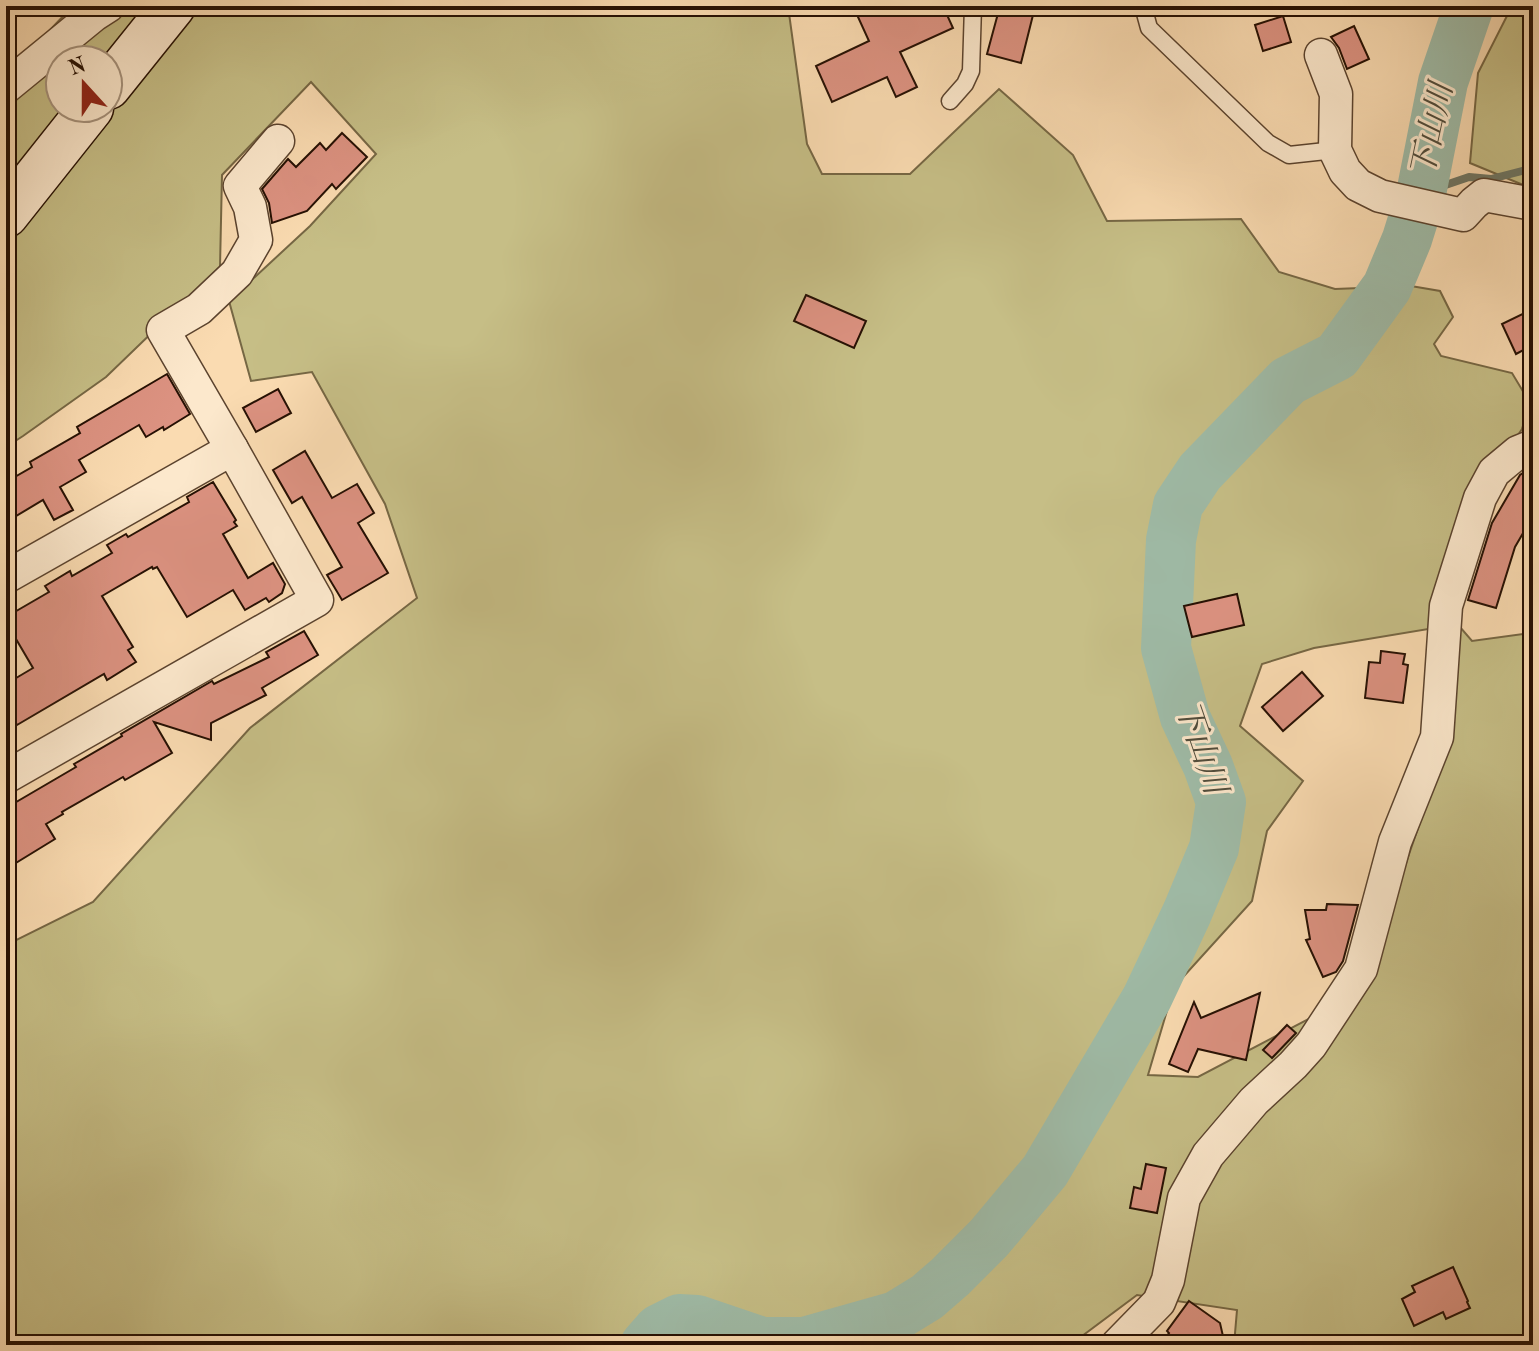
<svg xmlns="http://www.w3.org/2000/svg" width="1539" height="1351" font-family="'Old Standard TT','Noto Serif JP',serif">
<rect width="100%" height="100%" fill="#fadbb1"/>
<filter id="stains"><feTurbulence type="fractalNoise" baseFrequency=".0025" numOctaves="4"/><feColorMatrix values="0 0 0 0 .2 0 0 0 0 .09 0 0 0 0 .02 0 0 0 .5 -.17"/></filter>
<radialGradient id="worn" r=".72"><stop offset=".6" stop-color="#630" stop-opacity="0"/><stop offset="1" stop-color="#630" stop-opacity=".3"/></radialGradient>
<g fill="#c6be86" stroke="#766744" stroke-width="2" fill-rule="evenodd">
<path d="M 71,6 L 788,6 L 807,144 L 822,174 L 910,174 L 999,89 L 1073,155 L 1107,221 L 1241,219 L 1279,272 L 1335,289 L 1411,286 L 1440,291 L 1453,317 L 1434,344 L 1441,356 L 1512,373 L 1530,403 L 1522,429 L 1456,527 L 1434,597 L 1472,641 L 1523,634 L 1533,640 L 1533,1345 L 1234,1345 L 1237,1310 L 1137,1295 L 1070,1345 L 6,1345 L 6,945 L 93,902 L 250,728 L 417,598 L 385,504 L 312,372 L 251,381 L 229,301 L 310,226 L 376,154 L 311,82 L 222,175 L 220,267 L 106,377 L 23,436 L 6,447 L 6,76 L 71,8 ZM 60,60 L 108,60 L 108,108 L 60,108 ZM 1428,629 L 1455,655 L 1440,764 L 1362,991 L 1198,1077 L 1148,1075 L 1174,987 L 1252,901 L 1267,831 L 1303,781 L 1240,726 L 1262,664 L 1314,648 Z"/>
<polygon points="1512,6 1533,6 1533,189 1470,163 1478,73"/>
</g>
<g fill="none" stroke-linecap="round" stroke-linejoin="round">
<polyline stroke="#6f7765" stroke-width="8" points="1422,193 1469,177 1491,179 1522,171 1533,170"/>
<polyline stroke="#9fbba7" stroke-width="50" points="645,1345 659,1329 679,1319 697,1320 762,1342 804,1342 896,1316 927,1297 950,1277 989,1238 1045,1171 1147,998 1187,913 1214,848 1221,802 1208,766 1185,717 1166,648 1171,540 1178,505 1200,472 1288,381 1337,356 1387,287 1407,239 1421,194 1443,82 1469,6"/>
</g>
<g fill="#dc9281" stroke="#261003" stroke-width="2">
<polygon points="853,6 943,6 953,28 900,52 917,87 896,97 887,77 832,102 816,66 869,41"/>
<polygon points="1000,6 1033,15 1021,63 987,54"/>
<polygon points="1283,16 1291,42 1263,51 1255,25"/>
<polygon points="1354,26 1369,59 1347,69 1339,48 1331,37"/>
<polygon points="342,133 367,157 336,189 332,184 307,211 272,223 269,203 262,189 288,159 296,167 320,143 326,150"/>
<polygon points="806,295 866,321 854,348 794,321"/>
<polygon points="1533,309 1533,345 1516,354 1502,324"/>
<polygon points="167,374 190,414 164,430 163,427 146,437 139,425 79,460 86,472 60,487 73,510 54,520 43,500 6,522 6,482 32,467 30,462 80,433 77,427"/>
<polygon points="278,389 291,413 256,432 243,408"/>
<polygon points="305,451 332,498 357,484 374,513 358,523 388,573 342,600 327,575 342,567 302,497 292,503 273,470"/>
<polygon points="1533,466 1533,516 1515,547 1496,608 1468,600 1492,523 1520,475"/>
<polygon points="213,482 236,520 234,522 237,526 223,534 248,578 273,563 285,584 282,593 269,602 266,598 245,610 233,590 187,617 157,567 153,569 152,567 102,596 133,647 128,650 136,662 107,680 104,674 17,725 6,706 6,684 33,668 6,622 6,617 49,592 45,586 70,571 72,576 112,553 107,545 126,534 128,537 189,502 187,497"/>
<polygon points="1237,594 1244,625 1192,637 1184,606"/>
<polygon points="304,631 318,655 262,688 266,695 211,723 211,740 154,722 172,753 125,780 123,777 62,812 63,814 46,824 55,839 6,869 6,808 76,767 74,764 122,736 121,734 212,681 214,684 269,657 266,652"/>
<polygon points="1381,651 1405,654 1403,664 1408,665 1403,703 1365,698 1369,662 1380,663"/>
<polygon points="1302,672 1323,696 1283,731 1262,707"/>
<polygon points="1327,904 1358,905 1343,961 1336,972 1323,977 1306,940 1310,939 1305,910 1326,910"/>
<polygon points="1260,993 1246,1060 1198,1049 1188,1072 1169,1064 1194,1002 1201,1018"/>
<polygon points="1287,1025 1296,1033 1272,1058 1263,1050"/>
<polygon points="1146,1164 1166,1168 1157,1213 1130,1208 1134,1187 1141,1189"/>
<polygon points="1453,1267 1468,1301 1467,1302 1470,1308 1446,1319 1443,1312 1414,1326 1402,1299 1415,1292 1412,1286"/>
<polygon points="1189,1301 1220,1323 1225,1345 1160,1345 1169,1333 1167,1331"/>
</g>
<g fill="none" stroke-linecap="round" stroke-linejoin="round">
<g stroke="#5b432e" stroke-width="19">
<g id="lane">
<polyline points="1143,6 1149,28 1268,143 1289,155 1335,150"/>
<polyline points="950,101 965,84 971,71 973,6"/>
</g>
</g>
<g stroke="#5b432e" stroke-width="35">
<g id="street">
<polyline points="1321,55 1336,94 1335,150 1345,171 1358,185 1380,196 1463,215 1474,203 1484,195 1533,204"/>
<polyline points="6,87 94,15 108,6"/>
<polyline points="232,449 163,330 199,309 237,273 256,240 250,207 240,186 278,141"/>
<polyline points="6,577 232,449 317,600 6,777"/>
<polyline points="1117,1345 1159,1302 1168,1280 1184,1198 1208,1155 1254,1101 1293,1065 1311,1045 1361,969 1395,842 1437,737 1446,606 1480,498 1494,472 1518,452 1533,446"/>
</g>
</g>
<g stroke="#261003" stroke-width="47">
<g id="secondary">
<polyline points="108,87 173,6"/>
<polyline points="6,215 91,108"/>
</g>
</g>
<use href="#lane" stroke="#fce8cc" stroke-width="16"/>
<use href="#street" stroke="#fce8cc" stroke-width="32"/>
<use href="#secondary" stroke="#fce8cc" stroke-width="44"/>
</g>
<g text-anchor="middle" dominant-baseline="central" stroke-width="6" stroke-linejoin="round" paint-order="stroke">
<g font-size="32" font-style="italic" fill="#504c3c" stroke="#fce8cc">
<text transform="translate(1434 131) rotate(-78)">下山川</text>
<text transform="translate(1199 748) rotate(71)">下山川</text>
</g>
</g>
<rect width="1539" height="1351" fill="none" stroke="#fadbb1" stroke-width="32"/>
<rect x="8" y="8" width="1523" height="1335" fill="none" stroke="#261003" stroke-width="4"/>
<rect x="16" y="16" width="1507" height="1319" fill="none" stroke="#261003" stroke-width="2"/>
<g transform="translate(84 84) rotate(339)"><circle r="38" fill="#fce8cc" stroke="#a6927c" stroke-width="2"/>
<path d="M0-6L14 30L0 20L-14 30Z" fill="#8f2418"/>
<text y="-12" font-size="22" font-weight="bold" text-anchor="middle" fill="#261003">N</text>
</g>
<rect width="100%" height="100%" filter="url(#stains)"/>
<rect width="100%" height="100%" fill="url(#worn)"/>
</svg>
